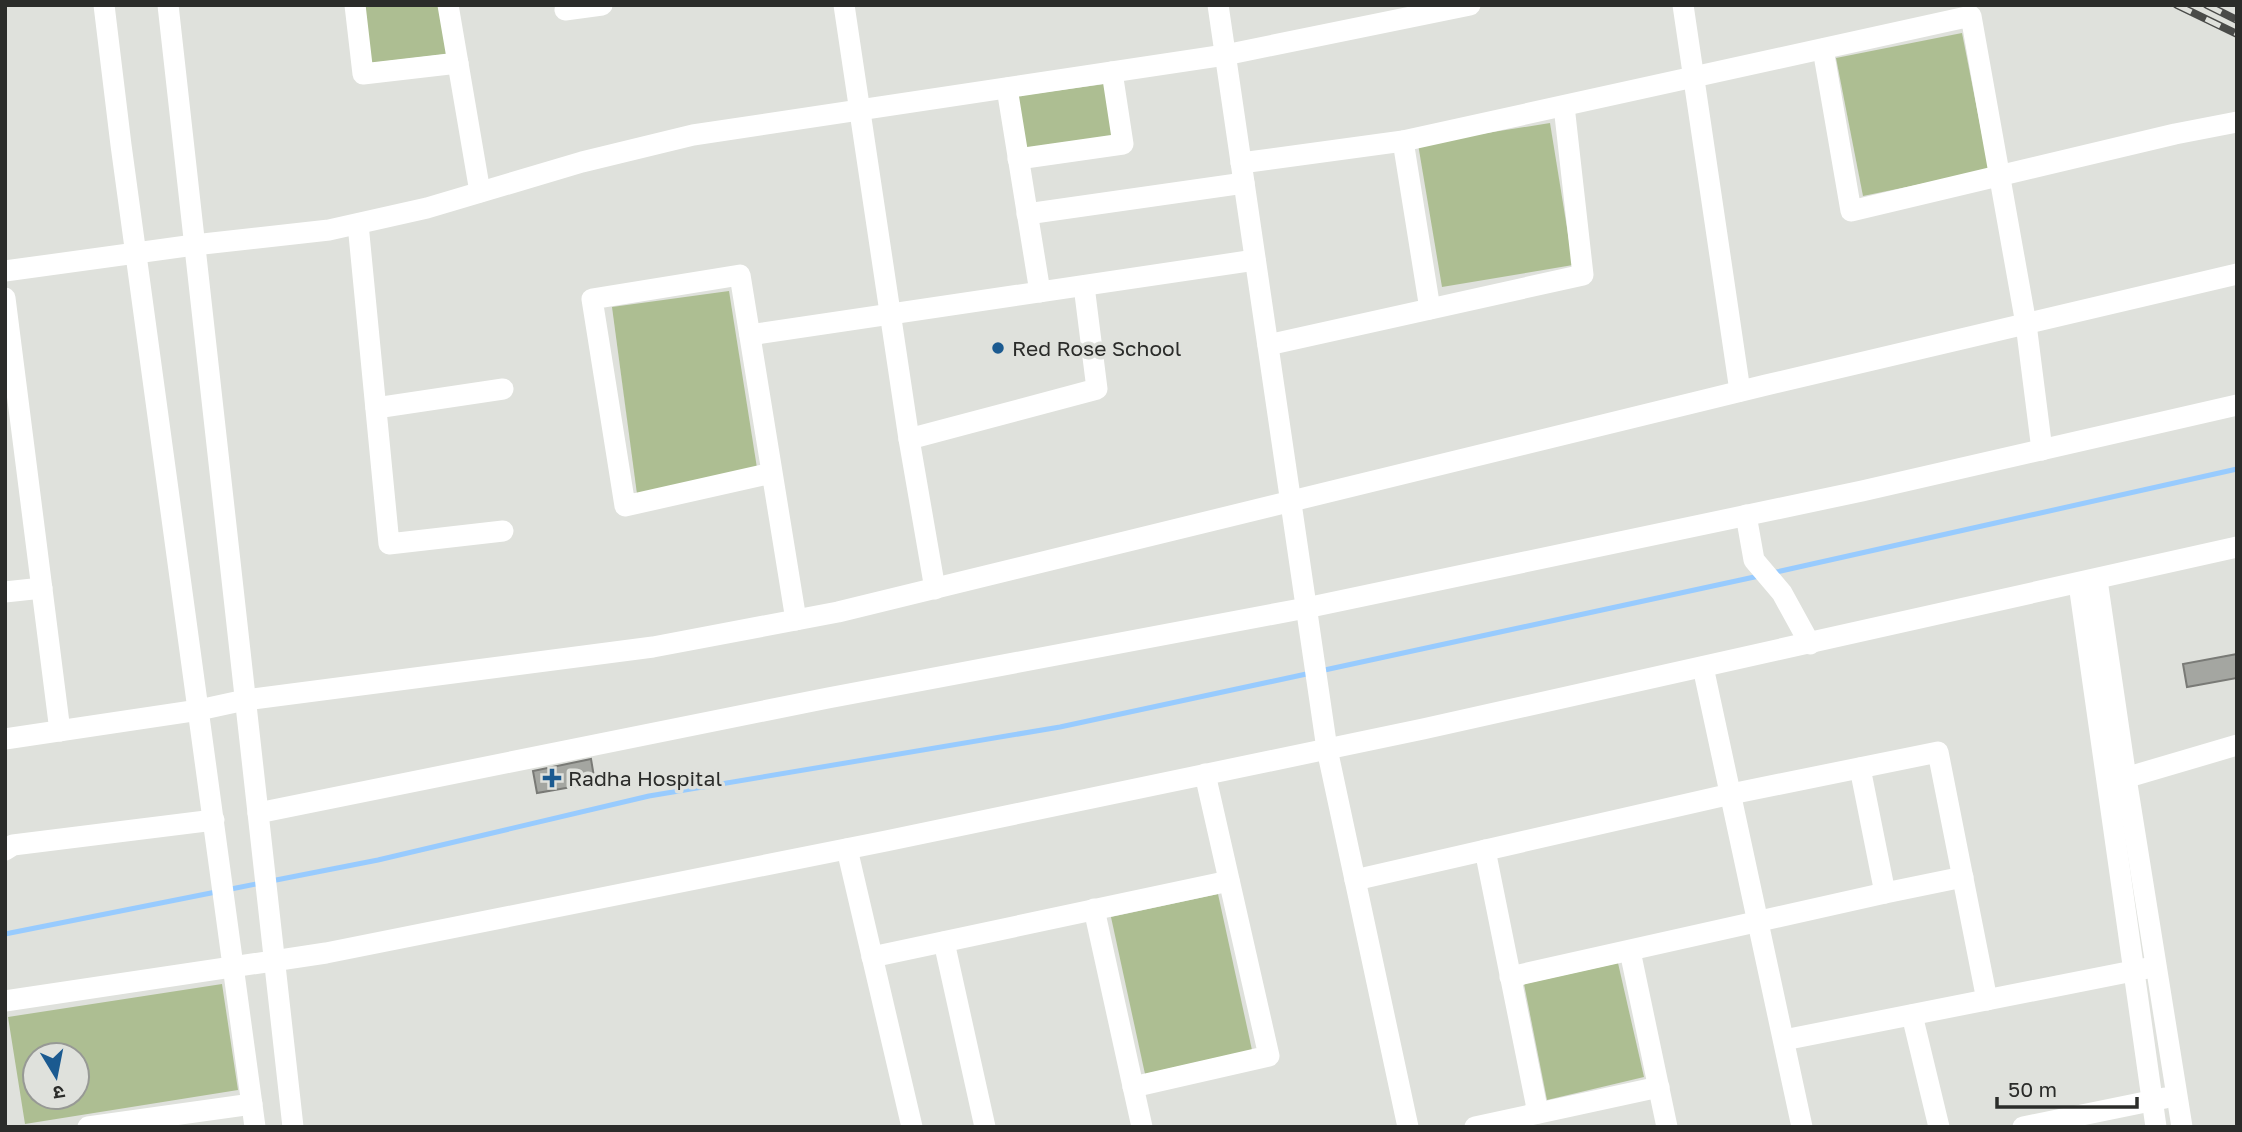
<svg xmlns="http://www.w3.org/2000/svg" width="2242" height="1132" font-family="'Golos Text','Noto Sans Devanagari',sans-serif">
<rect width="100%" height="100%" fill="#dfe1dc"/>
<g fill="#adbe92" fill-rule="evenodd">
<polygon points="365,5 438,5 447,54 371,63"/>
<polygon points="1962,33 1989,170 1863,196 1836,58"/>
<polygon points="1105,84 1112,138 1026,150 1018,96"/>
<polygon points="1550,123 1573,265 1442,287 1418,144"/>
<polygon points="729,291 757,468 637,494 612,307"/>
<polygon points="1218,894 1252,1050 1145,1074 1111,917"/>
<polygon points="1618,963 1644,1077 1547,1100 1524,984"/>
<path d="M 222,984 L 238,1090 L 25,1124 L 8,1017 ZM 77,1055 L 77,1097 L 35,1097 L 35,1055 Z"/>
</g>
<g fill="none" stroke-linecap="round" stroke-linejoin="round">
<g stroke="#98cbfe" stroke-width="5">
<polyline points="1772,573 2237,469"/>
<polyline points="1320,671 1759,576"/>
<polyline points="271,881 378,860 649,796 1060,727 1311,673"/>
<polyline points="226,890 261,883"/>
<polyline points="5,934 216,892"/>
</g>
</g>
<g fill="#a4a6a1" stroke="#797a76" stroke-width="2">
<polygon points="2237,654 2237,678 2187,687 2183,664"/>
<polygon points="591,759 595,783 537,793 533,771"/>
</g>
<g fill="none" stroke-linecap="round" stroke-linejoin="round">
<g stroke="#fff" stroke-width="21">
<polyline points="104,5 121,145 255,1127"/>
<polyline points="168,5 293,1127"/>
<polyline points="355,5 363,74 458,63"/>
<polyline points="448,5 480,192"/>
<polyline points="844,5 909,439 935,589"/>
<polyline points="1218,5 1327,749 1408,1127"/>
<polyline points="1683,5 1740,391"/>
<polyline points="565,10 602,5"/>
<polyline points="1823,49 1851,211 2175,134 2237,122"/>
<polyline points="1007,88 1040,292"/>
<polyline points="1403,141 1430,309"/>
<polyline points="1018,159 1123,144 1112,72"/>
<polyline points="1241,163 1403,141 1971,16 2026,324 2042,450"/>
<polyline points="1027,214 1244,183"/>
<polyline points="358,224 389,544 503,531"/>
<polyline points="5,271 194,245 329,230 427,208 582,162 693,135 1225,55 1470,5"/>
<polyline points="5,298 60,731"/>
<polyline points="750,335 1255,260"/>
<polyline points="1268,345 1583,275 1564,106"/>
<polyline points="376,408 503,389"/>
<polyline points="909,439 1097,389 1084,286"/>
<polyline points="772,473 625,506 592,299 740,275 796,620"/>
<polyline points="1746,515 1754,560 1782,593 1810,644"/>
<polyline points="2097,580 2126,778 2182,1127"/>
<polyline points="2079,584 2156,1127"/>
<polyline points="5,592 42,588"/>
<polyline points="1703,667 1802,1127"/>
<polyline points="5,739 199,710 245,700 653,647 838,612 1766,385 2237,274"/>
<polyline points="1860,768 1885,893 1963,877"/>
<polyline points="2115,781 2237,745"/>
<polyline points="258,813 828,698 1306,608 1862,491 2237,405"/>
<polyline points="847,849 912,1127"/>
<polyline points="5,850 13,845 214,820"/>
<polyline points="1485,850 1538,1113"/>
<polyline points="1355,880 1731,794 1938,752 1987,1000"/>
<polyline points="1094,909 1142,1127"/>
<polyline points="944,942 985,1127"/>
<polyline points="1630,951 1667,1127"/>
<polyline points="872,957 1229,881"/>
<polyline points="1510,977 1885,893"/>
<polyline points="5,1001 326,953 886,841 1423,729 2237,547"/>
<polyline points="1912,1015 1939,1127"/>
<polyline points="1784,1040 2148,968"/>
<polyline points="1133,1087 1269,1056 1205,774"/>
<polyline points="88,1127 252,1104"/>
<polyline points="1475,1127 1659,1087"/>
<polyline points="2023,1127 2165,1098"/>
</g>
<g stroke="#4a4b49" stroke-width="8">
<g id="rail">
<polyline points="2177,5 2237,34"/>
<polyline points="2207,5 2237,20"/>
</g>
</g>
<use href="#rail" stroke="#dfe1dc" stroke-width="5" stroke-dasharray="16" stroke-linecap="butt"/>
</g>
<g fill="#1b5a90" stroke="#dfe1dc" stroke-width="2.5">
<circle cx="998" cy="348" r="7"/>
<path d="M548.5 767.5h7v7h7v7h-7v7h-7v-7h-7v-7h7z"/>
</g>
<g text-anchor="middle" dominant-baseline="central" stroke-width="7" stroke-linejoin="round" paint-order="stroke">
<g font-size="21" fill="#2b2c2a" stroke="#dfe1dc" text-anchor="start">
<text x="1012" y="348">Red Rose School</text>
<text x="568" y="778">Radha Hospital</text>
</g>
</g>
<rect width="2242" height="1132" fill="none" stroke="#2b2c2a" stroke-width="14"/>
<g transform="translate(56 1076) rotate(170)"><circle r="33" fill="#dfe1dc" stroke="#979995" stroke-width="2"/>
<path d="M0-5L12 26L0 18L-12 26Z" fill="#1b5a90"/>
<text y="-10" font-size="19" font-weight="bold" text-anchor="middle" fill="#2b2c2a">उ</text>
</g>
<path d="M1997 1097v10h140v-10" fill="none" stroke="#2b2c2a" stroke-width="3.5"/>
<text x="2008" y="1097" font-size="21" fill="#2b2c2a" stroke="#dfe1dc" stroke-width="5" paint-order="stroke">50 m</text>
</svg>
